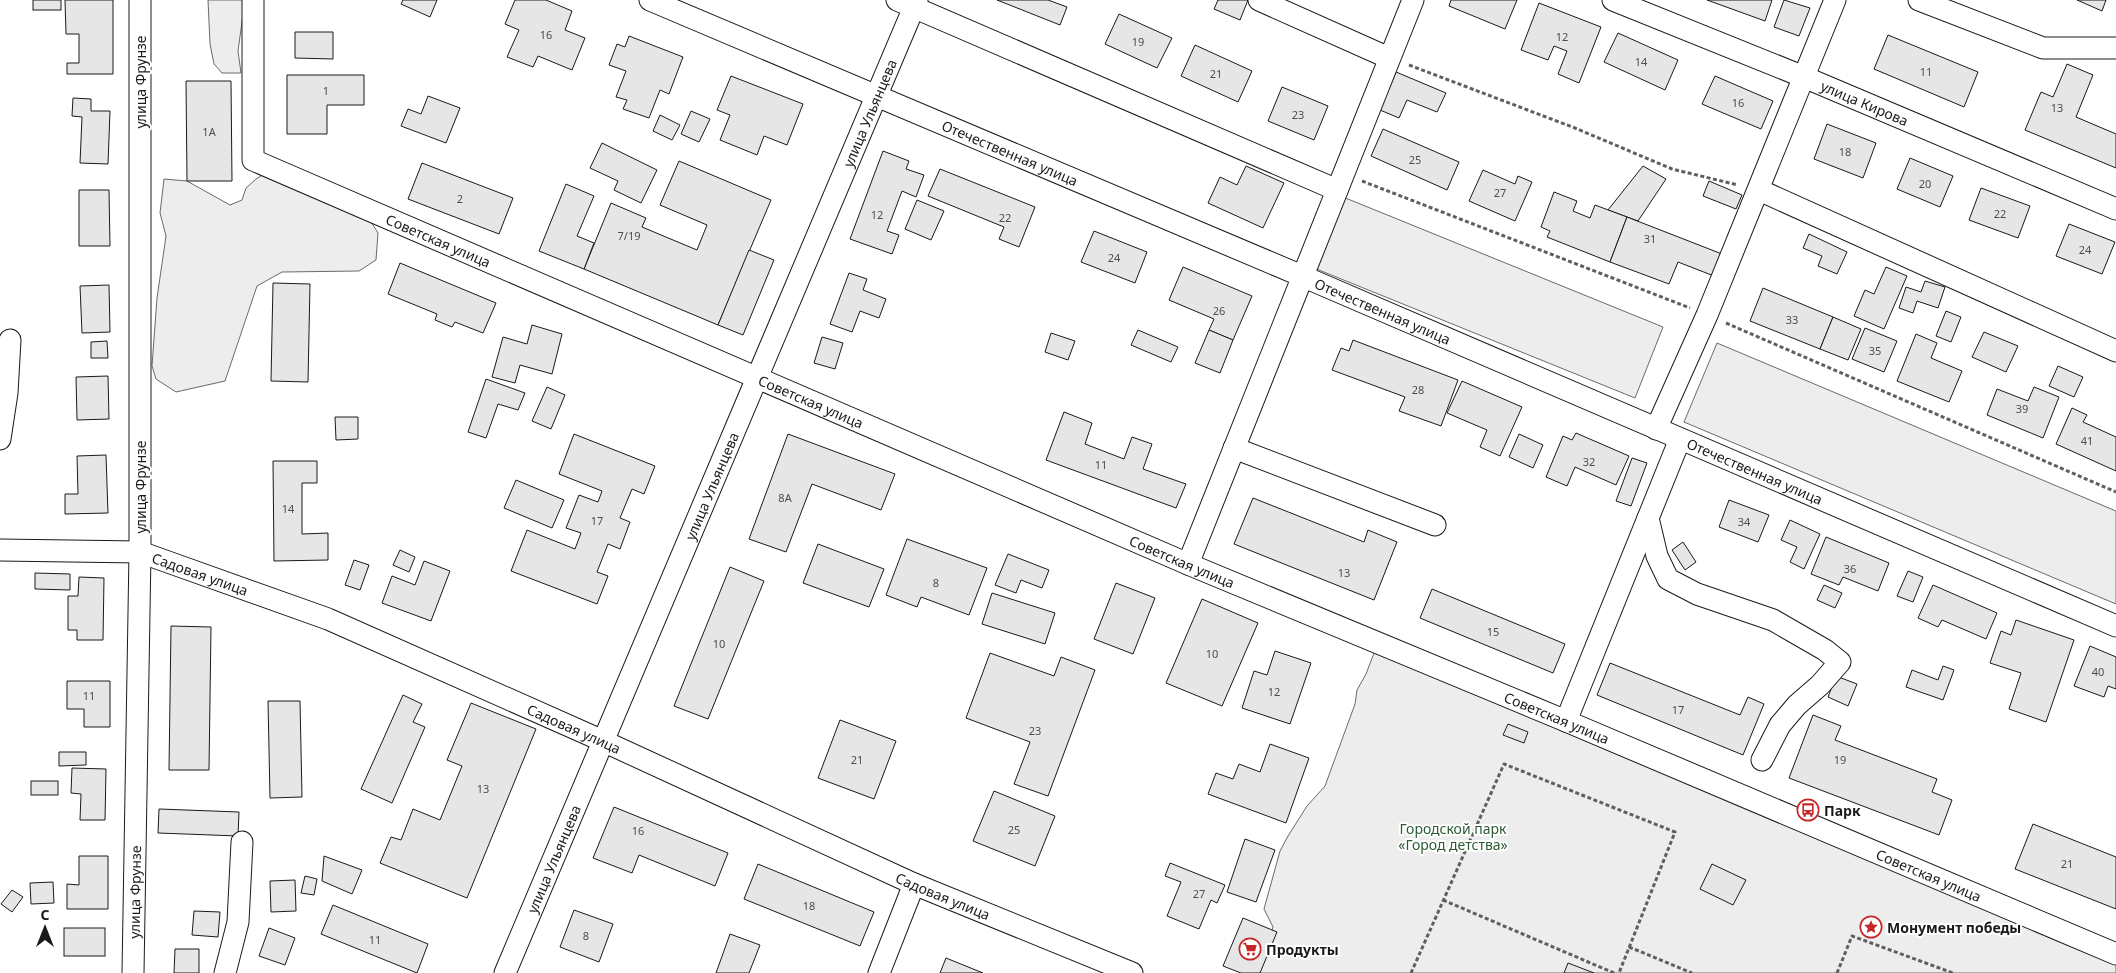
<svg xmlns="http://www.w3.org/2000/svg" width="2116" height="973" font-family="'Noto Sans',sans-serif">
<rect width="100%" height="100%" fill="#fff"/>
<g fill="#ededed" stroke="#6a6a6a">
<polygon points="208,0 245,0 238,51 241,73 222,73 214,64 210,44"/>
<polygon points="264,174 368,217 378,233 376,260 359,271 282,272 257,286 225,381 176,392 156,379 152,366 157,298 166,236 160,213 164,179 187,181 230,205 242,200 246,188 256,179"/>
<polygon points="1343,197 1663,327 1635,398 1314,268"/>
<polygon points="1717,343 2116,511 2116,604 1684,422"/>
<polygon points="1374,653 1397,662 1404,662 1503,706 1616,754 2116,956 2116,973 1256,973 1273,927 1264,909 1280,851 1288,836 1307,806 1325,786 1355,704 1357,690 1366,674"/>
</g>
<g fill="#e6e6e6" stroke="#1a1a1a">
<rect x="33" y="0" width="28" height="10"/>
<polygon points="65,0 113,0 113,74 67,74 67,63 79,63 79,34 66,34"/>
<polygon points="403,0 437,0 430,17 401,4"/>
<polygon points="515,0 546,0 572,11 565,30 585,38 572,70 538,56 533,67 507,57 519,30 505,24"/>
<polygon points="997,0 1048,0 1067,7 1060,25"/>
<polygon points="1218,0 1248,0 1240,20 1214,9"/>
<polygon points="1451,0 1517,0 1505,29 1449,6"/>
<polygon points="1707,0 1772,0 1765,21"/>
<polygon points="1784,0 1810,8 1799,36 1774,27"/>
<polygon points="2077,0 2106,0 2102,11"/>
<polygon points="1539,3 1601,27 1579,83 1558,74 1567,51 1554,46 1548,60 1521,50"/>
<polygon points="1119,14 1172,38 1157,68 1105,44"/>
<polygon points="295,32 333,32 333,59 295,58"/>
<polygon points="1618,33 1678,60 1665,90 1604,62"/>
<polygon points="1888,35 1978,72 1964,107 1874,69"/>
<polygon points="629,36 683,57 669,94 660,90 649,118 623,109 627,100 616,97 626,71 609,65 617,44 625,47"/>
<polygon points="1195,45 1252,71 1238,102 1181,76"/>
<polygon points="2067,64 2093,75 2076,117 2116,134 2116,168 2025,130 2041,92 2053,97"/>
<polygon points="1396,72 1446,93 1437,112 1407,100 1399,118 1380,110"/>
<polygon points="287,75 364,75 364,105 327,105 327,134 287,134"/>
<polygon points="731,76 803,104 787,145 764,136 757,155 720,140 730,115 717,110"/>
<polygon points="1715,76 1773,101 1761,129 1702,104"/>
<polygon points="186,81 231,81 232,181 187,181"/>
<polygon points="1282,87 1328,106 1314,140 1268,121"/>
<polygon points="428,96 460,108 446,143 401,126 408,109 421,114"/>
<polygon points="73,98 91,99 91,111 110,111 108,164 80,163 82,117 72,116"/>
<polygon points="691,111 710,119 699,142 681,134"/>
<polygon points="660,115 680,125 672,140 653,131"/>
<polygon points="1827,124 1876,143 1863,178 1814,159"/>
<polygon points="1383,129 1459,162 1447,190 1371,156"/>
<polygon points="602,143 657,170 641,203 614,190 618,181 590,168"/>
<polygon points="883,151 909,161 906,169 924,175 916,197 902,191 887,231 899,235 892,254 850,239"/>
<polygon points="1910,158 1953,176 1940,207 1897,189"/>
<polygon points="679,161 771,200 718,325 584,269 611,203 646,218 642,227 697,250 707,225 660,205"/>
<polygon points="422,163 513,198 499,234 408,199"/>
<polygon points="1246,166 1284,183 1263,228 1208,203 1220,177 1237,185"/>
<polygon points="1643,166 1666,179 1638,221 1608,210"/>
<polygon points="940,169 1035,207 1019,247 999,239 1004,227 928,196"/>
<polygon points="1483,170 1515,184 1518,176 1532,182 1515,221 1469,201"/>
<polygon points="1709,181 1742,195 1736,209 1703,196"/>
<polygon points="566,184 594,196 577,236 594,243 584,269 539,251"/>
<polygon points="1981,188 2030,206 2018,238 1969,220"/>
<polygon points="79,190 109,190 110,246 79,246"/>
<polygon points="1554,192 1577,201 1573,211 1590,218 1595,205 1627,217 1610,262 1547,237 1550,231 1541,227"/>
<polygon points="917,200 944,211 931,240 905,229"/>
<polygon points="1627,217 1722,254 1714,276 1678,262 1669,284 1610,262"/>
<polygon points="2069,224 2115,242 2102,274 2056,256"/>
<polygon points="1094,231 1147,252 1135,283 1081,262"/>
<polygon points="1809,234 1847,252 1837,274 1818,266 1822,256 1803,248"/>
<polygon points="749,250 774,260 743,335 718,325"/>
<polygon points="400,263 496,303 483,333 455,322 452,327 435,320 437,314 388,294"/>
<polygon points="1183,267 1252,296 1233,340 1209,330 1214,319 1169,300"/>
<polygon points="1886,267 1907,276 1884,329 1854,316 1865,290 1874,294"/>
<polygon points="849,273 867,279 863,290 886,299 879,318 860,311 852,332 830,324"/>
<polygon points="1925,281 1945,287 1938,308 1917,301 1913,313 1899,308 1906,287 1921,292"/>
<polygon points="273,283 310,284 308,382 271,381"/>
<polygon points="109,285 110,332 82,333 80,286"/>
<polygon points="1763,288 1833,317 1820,349 1750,321"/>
<polygon points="1946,311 1961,317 1951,342 1936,336"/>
<polygon points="1833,317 1861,329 1848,360 1820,349"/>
<polygon points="532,325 562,334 552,374 520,365 515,383 492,377 503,337 527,344"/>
<polygon points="1865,328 1897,341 1884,372 1852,359"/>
<polygon points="1138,330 1178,347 1171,362 1131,345"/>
<polygon points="1209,330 1233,340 1220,373 1195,363"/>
<polygon points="1984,332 2018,346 2006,372 1972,357"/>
<polygon points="1051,333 1075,341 1068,360 1045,352"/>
<polygon points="1916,334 1937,343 1931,358 1962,371 1949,402 1897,381"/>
<polygon points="822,337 843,343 835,369 814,363"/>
<polygon points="1353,340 1458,380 1441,426 1399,411 1405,397 1332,370 1341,348 1349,351"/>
<polygon points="107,341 108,358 91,358 91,342"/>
<polygon points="2058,366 2083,377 2074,397 2049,386"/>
<polygon points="108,376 109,419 77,420 76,377"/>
<polygon points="486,379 525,393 518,410 498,404 486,438 468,432"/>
<polygon points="1462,381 1522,407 1500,456 1480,447 1487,430 1447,413"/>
<polygon points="547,387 565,395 551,429 532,421"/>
<polygon points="2034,387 2059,397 2043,438 1987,415 1997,389 2028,401"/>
<polygon points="2072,408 2087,415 2083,422 2116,437 2116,471 2056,444"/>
<polygon points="1064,412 1092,423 1085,444 1124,459 1132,437 1152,444 1143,469 1186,484 1176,508 1046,460"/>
<polygon points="335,417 358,417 358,439 336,440"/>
<polygon points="1576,433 1629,456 1616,485 1575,467 1567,486 1546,477 1563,436 1572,440"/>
<polygon points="574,434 655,466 644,494 632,489 620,518 630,522 620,549 608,544 597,572 608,576 597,604 511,571 527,530 575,549 581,533 566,528 579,495 598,502 602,491 559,474"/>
<polygon points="788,434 895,474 881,510 812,484 786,552 749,539"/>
<polygon points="1519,434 1543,445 1533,468 1509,457"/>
<polygon points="106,455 108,513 65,514 65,494 78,494 77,456"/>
<polygon points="1632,458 1647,463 1631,506 1616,501"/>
<polygon points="273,461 317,461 317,483 302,483 302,534 328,533 328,560 274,561"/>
<polygon points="516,480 564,500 552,528 504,508"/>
<polygon points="1253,498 1364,542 1368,530 1397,542 1374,600 1234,544"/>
<polygon points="1729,500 1769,515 1758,542 1719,527"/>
<polygon points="1790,520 1820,534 1804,569 1790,562 1797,547 1781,540"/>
<polygon points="1826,537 1889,563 1878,591 1843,577 1839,585 1811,574"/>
<polygon points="907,539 987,568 969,615 921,597 917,607 886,595"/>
<polygon points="1683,542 1696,562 1685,570 1672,550"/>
<polygon points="818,544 884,569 869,607 803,583"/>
<polygon points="400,550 415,557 409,572 393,565"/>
<polygon points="1008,554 1049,570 1042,588 1021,580 1016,593 995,585"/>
<polygon points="354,560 369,565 360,590 345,585"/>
<polygon points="424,561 450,571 431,621 382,603 392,576 415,585"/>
<polygon points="730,567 764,581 708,719 674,706"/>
<polygon points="1908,571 1923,577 1913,602 1897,596"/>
<polygon points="35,573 70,574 70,590 35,589"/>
<polygon points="79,577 104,578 103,640 77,640 77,630 68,630 68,596 78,596"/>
<polygon points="1116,583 1155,598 1133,654 1094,639"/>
<polygon points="1824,585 1842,593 1835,608 1817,600"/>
<polygon points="1933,585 1997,613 1986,639 1942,620 1938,627 1918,618"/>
<polygon points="1432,589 1565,644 1553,673 1420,618"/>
<polygon points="992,593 1055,613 1045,644 982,624"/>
<polygon points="1202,599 1258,623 1222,706 1166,683"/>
<polygon points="2016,620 2074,640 2046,722 2009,709 2021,673 1990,663 2001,631 2011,635"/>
<polygon points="171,626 211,627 209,770 169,770"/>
<polygon points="2090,646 2116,657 2116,689 2108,686 2104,697 2074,686"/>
<polygon points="1275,651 1311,663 1290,724 1242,708 1254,671 1267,675"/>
<polygon points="990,653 1054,676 1061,657 1095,670 1048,796 1014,784 1030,742 966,718"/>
<polygon points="1610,663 1740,715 1748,697 1764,704 1743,755 1597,695"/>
<polygon points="1943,666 1954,670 1943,700 1906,687 1912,670 1938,680"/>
<polygon points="1836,676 1857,684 1848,706 1828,697"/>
<polygon points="67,681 110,681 110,727 84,727 84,709 67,709"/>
<polygon points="403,695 422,704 413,722 425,727 392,803 361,789"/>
<polygon points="268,701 300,701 302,797 270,798"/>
<polygon points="471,703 536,729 467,898 380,863 391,837 401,840 413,809 440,820 462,766 447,760"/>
<polygon points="1813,715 1841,726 1835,740 1937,779 1932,792 1952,800 1939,835 1789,778"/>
<polygon points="840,720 896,741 874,799 818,778"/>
<polygon points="1508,724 1528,732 1524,743 1503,735"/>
<polygon points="1270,744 1309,758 1286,823 1208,794 1216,773 1233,779 1239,764 1260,772"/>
<polygon points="59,752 86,752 86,765 59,766"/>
<polygon points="72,768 106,769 105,820 80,820 81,794 71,793"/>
<rect x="31" y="781" width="27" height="14"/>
<polygon points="994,791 1055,816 1035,866 973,841"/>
<polygon points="614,807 728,853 715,886 639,855 632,873 593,858"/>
<polygon points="159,809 239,812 238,836 158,833"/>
<polygon points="2033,824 2116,857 2116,909 2015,869"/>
<polygon points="1245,839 1275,850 1256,902 1227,892"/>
<polygon points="79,856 108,856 108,909 67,909 67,884 79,885"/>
<polygon points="324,856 362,870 352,894 322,881"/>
<polygon points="1170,863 1225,885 1217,903 1211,900 1199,929 1167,916 1181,882 1165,876"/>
<polygon points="758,864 874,912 860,946 744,899"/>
<polygon points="1712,864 1746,880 1733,905 1700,889"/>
<polygon points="305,876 317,879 314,895 301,893"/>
<polygon points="295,880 296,911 271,912 270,881"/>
<polygon points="53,882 54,903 31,904 30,883"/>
<polygon points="12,890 23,897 12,912 1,904"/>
<polygon points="333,905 428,944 417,973 321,934"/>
<polygon points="574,910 613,924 599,962 560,947"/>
<polygon points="194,911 220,912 218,937 192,935"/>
<polygon points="1243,918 1277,932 1260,973 1241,973 1223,966"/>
<rect x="64" y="928" width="41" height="28"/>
<polygon points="269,928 295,938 285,965 259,956"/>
<polygon points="730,934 760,945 749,973 716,973"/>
<polygon points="175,949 199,949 199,973 174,973"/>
<polygon points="946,958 983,973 940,973"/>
<polygon points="1568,963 1594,973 1564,973"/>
</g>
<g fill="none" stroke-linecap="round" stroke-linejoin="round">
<g stroke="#1a1a1a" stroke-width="23">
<g id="minor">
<path id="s1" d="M 253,0 L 253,160 L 1188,564 L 1566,721 L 2116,954"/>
<path id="s2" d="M 650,0 L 1302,276 L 2116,626"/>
<polyline points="897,0 1337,190"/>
<polyline points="1259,0 1389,58"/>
<path id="s3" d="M 1613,0 L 1804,77 L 2116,209"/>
<polyline points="1919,0 2043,48 2116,48"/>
<polyline points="1759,190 2116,351"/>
<polyline points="1656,429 1707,315 1835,0"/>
<polyline points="0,439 7,393 10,340"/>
<polyline points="1234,448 1435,525"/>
<polyline points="1648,518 1657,556 1668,579 1697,594 1773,620 1825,650 1840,662 1820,685 1797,705 1780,725 1762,760"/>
<path id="s4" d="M 0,550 L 140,552 L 328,619 L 603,741 L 914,884 L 1132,973"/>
<polyline points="1188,564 1413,0"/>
<polyline points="1566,721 1680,439"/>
<path id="s5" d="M 133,973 L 140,552 L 140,0"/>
<polyline points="225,973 238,922 242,842"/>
<path id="s6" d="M 505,973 L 917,0"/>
<polyline points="879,973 914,884"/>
</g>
</g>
<g stroke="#5f5f5f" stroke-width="3" stroke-dasharray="4 2.5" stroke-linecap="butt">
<polyline points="1409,65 1575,128 1672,169 1738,185"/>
<polyline points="1362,181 1690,308"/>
<polyline points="1726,323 2116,492"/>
<polyline points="1443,900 1614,973"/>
<polyline points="1629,947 1692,973"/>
<polyline points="1411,973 1504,764 1675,832 1619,973"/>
<polyline points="1837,973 1852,936 1953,973"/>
</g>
<use href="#minor" stroke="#fff" stroke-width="21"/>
</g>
<defs>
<g id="bus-ring" transform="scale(1.125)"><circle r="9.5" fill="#fff" stroke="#c62828" stroke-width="1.5"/><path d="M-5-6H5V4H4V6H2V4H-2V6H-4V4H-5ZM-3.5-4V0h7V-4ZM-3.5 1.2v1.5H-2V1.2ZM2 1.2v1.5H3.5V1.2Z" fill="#c62828"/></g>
<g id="sight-ring" transform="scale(1.125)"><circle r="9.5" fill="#fff" stroke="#c62828" stroke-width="1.5"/><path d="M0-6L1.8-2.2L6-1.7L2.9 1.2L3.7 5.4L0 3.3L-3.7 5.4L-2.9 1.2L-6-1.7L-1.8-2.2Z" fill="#c62828"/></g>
<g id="supermarket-ring" transform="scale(1.125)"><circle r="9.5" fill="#fff" stroke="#c62828" stroke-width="1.5"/><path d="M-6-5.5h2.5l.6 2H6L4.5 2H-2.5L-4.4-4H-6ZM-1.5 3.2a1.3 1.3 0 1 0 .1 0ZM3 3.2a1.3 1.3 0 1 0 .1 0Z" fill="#c62828"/></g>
</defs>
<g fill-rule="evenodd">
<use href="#bus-ring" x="1808" y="810"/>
<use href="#sight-ring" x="1871" y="927"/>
<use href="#supermarket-ring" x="1250" y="949"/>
</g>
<g text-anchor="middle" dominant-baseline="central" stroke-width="4" stroke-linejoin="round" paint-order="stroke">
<g font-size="11" fill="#4d4d4d">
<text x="546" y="34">16</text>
<text x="1562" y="36">12</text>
<text x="1138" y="41">19</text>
<text x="1641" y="61">14</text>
<text x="1926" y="71">11</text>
<text x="1216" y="73">21</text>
<text x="326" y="90">1</text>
<text x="1738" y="102">16</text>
<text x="2057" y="107">13</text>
<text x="1298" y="114">23</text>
<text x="209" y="131">1А</text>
<text x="1845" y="151">18</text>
<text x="1415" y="159">25</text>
<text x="1925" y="183">20</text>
<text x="1500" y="192">27</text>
<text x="460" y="198">2</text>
<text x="2000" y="213">22</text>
<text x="877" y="214">12</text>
<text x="1005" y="217">22</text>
<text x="629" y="235">7/19</text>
<text x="1650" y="238">31</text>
<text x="2085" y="249">24</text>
<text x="1114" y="257">24</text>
<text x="1219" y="310">26</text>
<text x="1792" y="319">33</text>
<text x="1875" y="350">35</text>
<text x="1418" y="389">28</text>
<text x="2022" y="408">39</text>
<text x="2087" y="440">41</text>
<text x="1589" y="461">32</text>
<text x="1101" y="464">11</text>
<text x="785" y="497">8А</text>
<text x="288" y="508">14</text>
<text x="597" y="520">17</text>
<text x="1744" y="521">34</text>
<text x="1850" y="568">36</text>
<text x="1344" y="572">13</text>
<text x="936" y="582">8</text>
<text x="1493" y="631">15</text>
<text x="719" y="643">10</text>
<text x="1212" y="653">10</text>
<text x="2098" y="671">40</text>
<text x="1274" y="691">12</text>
<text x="89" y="695">11</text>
<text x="1678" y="709">17</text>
<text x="1035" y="730">23</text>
<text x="857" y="759">21</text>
<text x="1840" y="759">19</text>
<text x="483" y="788">13</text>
<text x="1014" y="829">25</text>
<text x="638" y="830">16</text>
<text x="2067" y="863">21</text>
<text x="1199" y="893">27</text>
<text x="809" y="905">18</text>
<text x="586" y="935">8</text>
<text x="375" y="939">11</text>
</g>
<g font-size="14" fill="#1a1a1a" stroke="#fff">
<text transform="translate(140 82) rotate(-90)">улица Фрунзе</text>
<text stroke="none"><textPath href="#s3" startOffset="272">улица Кирова</textPath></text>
<text stroke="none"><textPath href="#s6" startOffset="934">улица Ульянцева</textPath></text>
<text stroke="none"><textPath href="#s2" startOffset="391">Отечественная улица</textPath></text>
<text stroke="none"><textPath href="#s1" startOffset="362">Советская улица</textPath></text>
<text stroke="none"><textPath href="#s2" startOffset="796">Отечественная улица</textPath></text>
<text stroke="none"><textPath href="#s1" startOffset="768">Советская улица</textPath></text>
<text stroke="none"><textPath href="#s2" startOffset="1201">Отечественная улица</textPath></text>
<text stroke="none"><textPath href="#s6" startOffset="529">улица Ульянцева</textPath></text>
<text transform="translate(140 487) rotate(-90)">улица Фрунзе</text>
<text stroke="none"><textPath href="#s1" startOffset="1172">Советская улица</textPath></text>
<text stroke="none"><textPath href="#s4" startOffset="204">Садовая улица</textPath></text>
<text stroke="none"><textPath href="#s1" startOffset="1578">Советская улица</textPath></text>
<text stroke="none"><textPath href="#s4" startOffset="609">Садовая улица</textPath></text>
<text stroke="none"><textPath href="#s6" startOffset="124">улица Ульянцева</textPath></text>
<text stroke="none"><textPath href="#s1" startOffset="1982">Советская улица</textPath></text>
<text stroke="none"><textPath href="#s5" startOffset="81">улица Фрунзе</textPath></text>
<text stroke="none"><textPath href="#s4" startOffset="1014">Садовая улица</textPath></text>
</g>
<g font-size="14" font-weight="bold" fill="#1a1a1a" stroke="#fff" text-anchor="start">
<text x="1824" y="810">Парк</text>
<text x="1887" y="927">Монумент победы</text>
<text x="1266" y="949">Продукты</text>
</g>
<g font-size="14" fill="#2b5a34" stroke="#fff">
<text x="1453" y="828">Городской парк<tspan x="1453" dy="16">«Город детства»</tspan></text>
</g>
</g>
<g transform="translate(45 928)" stroke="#ffffff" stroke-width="4" paint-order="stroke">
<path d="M0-4L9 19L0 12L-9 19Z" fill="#1a1a1a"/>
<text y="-8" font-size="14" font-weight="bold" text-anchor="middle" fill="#1a1a1a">С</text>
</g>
</svg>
